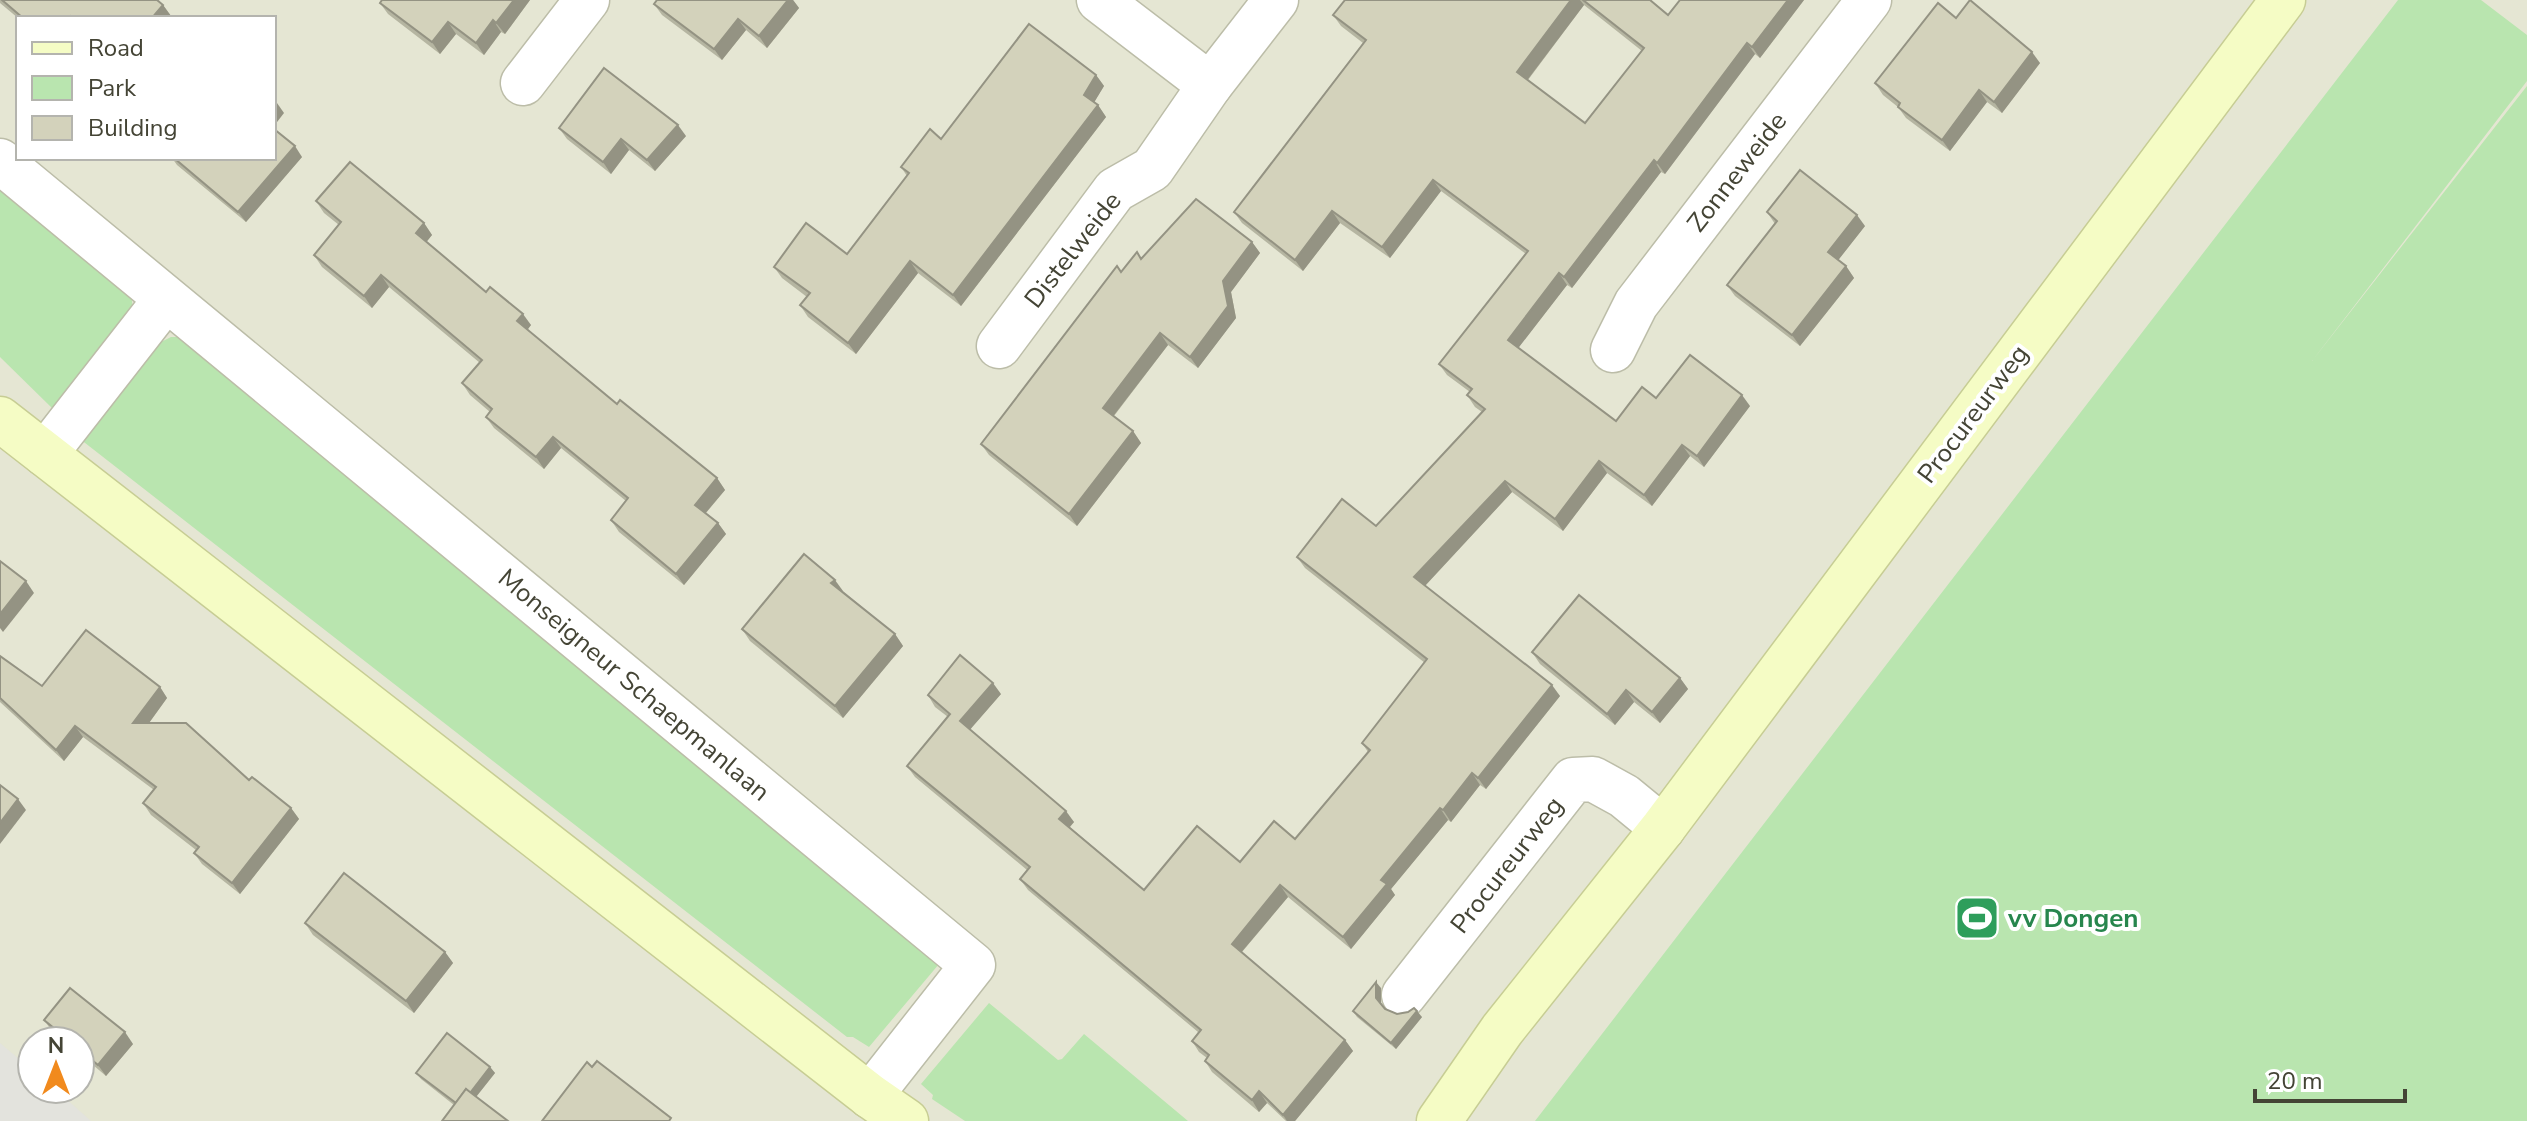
<svg xmlns="http://www.w3.org/2000/svg" width="2527" height="1121" font-family="'Nunito Sans',sans-serif">
<rect width="100%" height="100%" fill="#f1f2e5"/>
<path fill="#e5e6d3" fill-rule="evenodd" d="M 0,0 L 2527,0 L 2527,1121 L 0,1121 ZM 18,18 L 274,18 L 274,158 L 18,158 ZM 32,1041 L 80,1041 L 80,1089 L 32,1089 Z"/>
<g fill="#b9e5af">
<polygon points="2398,0 2481,0 2527,35 2527,81 2312,361 2527,86 2527,1121 1535,1121"/>
<path d="M 0,184 L 129,293 C 134,302 133,308 128,318 L 52,408 L 0,357 Z"/>
<polygon points="171,337 182,337 939,964 869,1047 853,1037 847,1037 80,439 159,343"/>
<polygon points="989,1003 1058,1060 1062,1059 1084,1034 1188,1121 965,1121 932,1099 933,1095 921,1084"/>
</g>
<polygon fill="#e3e3dd" points="0,1043 32,1070 32,1089 55,1089 91,1121 0,1121"/>
<g fill="none" stroke-linecap="round" stroke-linejoin="round">
<g stroke="#bcbda8" stroke-width="47">
<g id="street">
<polyline points="1099,0 1210,85 1276,0"/>
<polyline points="523,83 587,0"/>
<polyline points="0,161 973,965 870,1096"/>
<polyline points="999,346 1115,190 1152,169 1210,85"/>
<polyline points="1613,350 1636,304 1869,0"/>
<polyline points="45,454 166,299"/>
<polyline points="1404,995 1573,780 1593,779 1624,796 1663,828"/>
</g>
</g>
<g stroke="#c7cd94" stroke-width="47">
<g id="secondary">
<polyline points="0,419 870,1096 906,1121"/>
<polyline points="1439,1121 1502,1030 1663,828 2283,0"/>
</g>
</g>
<use href="#street" stroke="#fff" stroke-width="44"/>
<use href="#secondary" stroke="#f5fcc5" stroke-width="44"/>
</g>
<g fill="#b5b5a1" fill-rule="evenodd">
<polygon points="0,0 157,0 163,5 171,16 169,18 18,18 0,3"/>
<polygon points="382,0 530,0 505,34 501,32 484,55 456,34 440,54 388,14 380,3"/>
<polygon points="657,0 793,0 799,8 767,48 746,30 722,60 662,15 654,4"/>
<path d="M 1345,0 L 1650,0 L 1668,15 L 1680,0 L 1804,0 L 1760,58 L 1755,54 L 1665,174 L 1661,172 L 1572,288 L 1567,285 L 1518,348 L 1616,421 L 1656,398 L 1750,406 L 1704,467 L 1690,456 L 1652,506 L 1607,473 L 1563,531 L 1512,492 L 1425,586 L 1560,696 L 1486,789 L 1480,785 L 1451,822 L 1448,820 L 1391,889 L 1395,895 L 1351,949 L 1288,897 L 1242,952 L 1345,1040 L 1353,1051 L 1295,1121 L 1286,1121 L 1267,1103 L 1259,1112 L 1212,1072 L 1205,1061 L 1207,1058 L 1199,1052 L 1192,1041 L 1198,1032 L 1028,890 L 1020,879 L 1027,870 L 915,777 L 907,766 L 948,717 L 935,707 L 928,695 L 1001,694 L 970,729 L 1074,822 L 1070,827 L 1144,890 L 1240,862 L 1295,839 L 1368,752 L 1362,743 L 1425,663 L 1305,568 L 1297,557 L 1376,526 L 1482,412 L 1475,407 L 1467,395 L 1470,392 L 1447,375 L 1439,364 L 1526,254 L 1441,191 L 1390,258 L 1340,223 L 1303,271 L 1242,223 L 1234,212 L 1363,43 L 1341,26 L 1333,15 ZM 1584,5 L 1642,51 L 1585,123 L 1528,80 Z"/>
<polygon points="1956,18 2040,63 2002,113 1987,102 1950,151 1906,118 1898,107 1883,95 1875,83"/>
<polygon points="1096,75 1104,86 1094,102 1098,105 1106,117 961,306 918,273 856,354 808,317 800,305 807,297 782,278 774,267 847,254 907,176 901,167 941,139"/>
<polygon points="559,128 686,136 655,171 629,150 611,174 567,139"/>
<polygon points="302,157 246,222 177,165 172,158 274,158"/>
<polygon points="316,201 424,223 432,235 426,242 486,292 531,325 527,330 617,404 717,478 725,490 706,513 718,523 726,534 684,585 619,532 611,520 626,501 561,448 544,469 494,428 486,417 490,412 470,395 462,383 480,363 389,287 372,308 322,267 314,255 339,225 324,213"/>
<polygon points="1767,212 1865,226 1838,260 1846,266 1854,278 1800,346 1735,296 1727,285 1775,224"/>
<polygon points="1252,242 1260,253 1231,292 1236,318 1198,368 1168,345 1114,416 1133,431 1141,443 1077,526 989,455 981,444 1121,272 1142,258"/>
<polygon points="843,591 895,634 903,646 843,718 750,641 742,629"/>
<polygon points="1532,652 1680,678 1688,689 1660,723 1634,702 1615,725 1540,664"/>
<polygon points="0,656 42,686 160,687 167,698 149,723 249,780 291,808 299,819 240,894 202,864 194,853 196,850 151,815 143,803 154,790 83,737 64,761 0,702"/>
<polygon points="305,923 445,952 453,963 414,1013 313,935"/>
<polygon points="1381,988 1381,1003 1385,1009 1397,1014 1422,1017 1396,1049 1357,1017 1353,1011"/>
<polygon points="44,1020 133,1044 106,1076 80,1054 80,1041 64,1041 52,1031"/>
<polygon points="490,1067 495,1073 476,1097 454,1105 421,1079 416,1073"/>
</g>
<g fill="#949383">
<polygon points="514,0 530,0 505,34 496,23"/>
<polygon points="788,0 793,0 799,8 767,48 759,36"/>
<polygon points="1571,0 1580,0 1584,5 1525,83 1517,72"/>
<polygon points="1788,0 1804,0 1760,58 1752,47"/>
<polygon points="163,5 171,16 169,18 152,18"/>
<polygon points="738,19 746,30 722,60 714,49"/>
<polygon points="493,20 501,32 484,55 476,43"/>
<polygon points="448,22 456,34 440,54 432,42"/>
<polygon points="1747,43 1755,54 1665,174 1657,163"/>
<polygon points="2032,52 2040,63 2002,113 1994,102"/>
<polygon points="1096,75 1104,86 1092,106 1084,95"/>
<polygon points="1979,90 1987,102 1950,151 1942,140"/>
<polygon points="277,103 284,113 274,126 274,106"/>
<polygon points="1098,105 1106,117 961,306 953,295"/>
<polygon points="678,125 686,136 655,171 647,160"/>
<polygon points="621,139 629,150 611,174 603,162"/>
<polygon points="295,146 302,157 246,222 238,212"/>
<polygon points="1654,160 1661,172 1572,288 1564,277"/>
<polygon points="1433,180 1441,191 1390,258 1382,247"/>
<polygon points="1332,211 1340,223 1303,271 1295,260"/>
<polygon points="1857,215 1865,226 1836,263 1828,252"/>
<polygon points="424,223 432,235 424,245 416,233"/>
<polygon points="1252,242 1260,253 1231,292 1236,318 1198,368 1190,357 1223,281"/>
<polygon points="910,261 918,273 856,354 848,343"/>
<polygon points="1846,266 1854,278 1800,346 1792,335"/>
<polygon points="1559,273 1567,285 1516,351 1508,340"/>
<polygon points="381,275 389,287 372,308 364,296"/>
<polygon points="523,314 531,325 525,333 517,321"/>
<polygon points="1160,333 1168,345 1111,419 1103,408"/>
<polygon points="1742,395 1750,406 1704,467 1697,456"/>
<polygon points="1133,431 1141,443 1077,526 1069,514"/>
<polygon points="553,437 561,448 544,469 536,457"/>
<polygon points="1682,445 1690,456 1652,506 1644,495"/>
<polygon points="1599,461 1607,473 1563,531 1555,519"/>
<polygon points="717,478 725,490 703,516 695,505"/>
<polygon points="1505,481 1512,492 1422,589 1414,577"/>
<polygon points="718,523 726,534 684,585 676,574"/>
<polygon points="835,580 843,591 839,594 831,583"/>
<polygon points="26,581 34,593 3,632 0,628 0,614"/>
<polygon points="895,634 903,646 843,718 835,706"/>
<polygon points="1680,678 1688,689 1660,723 1652,712"/>
<polygon points="993,683 1001,694 968,732 960,721"/>
<polygon points="1552,685 1560,696 1486,789 1478,778"/>
<polygon points="160,687 167,698 141,734 133,723"/>
<polygon points="1626,690 1634,702 1615,725 1607,714"/>
<polygon points="75,726 83,737 64,761 56,750"/>
<polygon points="1472,773 1480,785 1451,822 1443,810"/>
<polygon points="18,799 26,810 0,844 0,823"/>
<polygon points="291,808 299,819 240,894 232,883"/>
<polygon points="1440,808 1448,820 1391,889 1395,895 1351,949 1343,937 1381,880"/>
<polygon points="1066,811 1074,822 1067,830 1059,819"/>
<polygon points="1280,885 1288,897 1239,955 1232,944"/>
<polygon points="445,952 453,963 414,1013 406,1001"/>
<polygon points="1376,982 1381,988 1381,1004 1376,998"/>
<polygon points="1417,1011 1422,1017 1396,1049 1391,1043"/>
<polygon points="125,1032 133,1044 106,1076 98,1065"/>
<polygon points="1345,1040 1353,1051 1295,1121 1287,1121 1283,1115"/>
<polygon points="490,1067 495,1073 464,1112 460,1106"/>
<polygon points="1259,1091 1267,1103 1259,1112 1252,1100"/>
</g>
<g fill="#d3d2bb" stroke="#949383" stroke-width="2">
<polygon points="2,0 157,0 163,5 152,18 74,18 71,16 69,18 23,18"/>
<polygon points="382,0 514,0 496,23 493,20 476,43 448,22 432,42 380,3"/>
<polygon points="657,0 788,0 759,36 738,19 714,49 654,4"/>
<polygon points="1345,0 1571,0 1517,72 1585,123 1644,48 1583,0 1650,0 1668,15 1680,0 1788,0 1752,47 1747,43 1657,163 1654,160 1564,277 1559,273 1508,340 1616,421 1642,387 1656,398 1690,355 1742,395 1697,456 1682,445 1644,495 1599,461 1555,519 1505,481 1414,577 1552,685 1478,778 1472,773 1443,810 1440,808 1381,880 1387,884 1343,937 1280,885 1232,944 1345,1040 1283,1115 1259,1091 1252,1100 1205,1061 1209,1055 1192,1041 1201,1030 1020,879 1030,867 907,766 950,714 928,695 960,655 993,683 960,721 1066,811 1059,819 1144,890 1197,826 1240,862 1274,821 1295,839 1370,750 1362,743 1427,659 1297,557 1342,499 1376,526 1485,409 1467,395 1472,389 1439,364 1528,251 1433,180 1382,247 1332,211 1295,260 1234,212 1366,40 1333,15"/>
<polygon points="1970,0 2032,52 1994,102 1979,90 1942,140 1898,107 1900,103 1875,83 1938,3 1956,18"/>
<polygon points="1029,24 1096,75 1084,95 1098,105 953,295 910,261 848,343 800,305 810,293 774,267 806,223 847,254 909,173 901,167 930,129 941,139"/>
<polygon points="604,68 678,125 647,160 621,139 603,162 559,128"/>
<polygon points="274,129 295,146 238,212 174,158 274,158"/>
<polygon points="350,162 424,223 416,233 486,292 490,287 523,314 517,321 617,404 620,400 717,478 695,505 718,523 676,574 611,520 628,498 553,437 536,457 486,417 492,409 462,383 482,360 381,275 364,296 314,255 341,222 316,201"/>
<polygon points="1800,170 1857,215 1828,252 1846,266 1792,335 1727,285 1777,221 1767,212"/>
<polygon points="1196,199 1252,242 1223,281 1228,306 1190,357 1160,333 1103,408 1133,431 1069,514 981,444 1117,266 1121,272 1137,252 1141,259"/>
<polygon points="804,554 835,580 831,583 895,634 835,706 742,629"/>
<polygon points="0,561 26,581 0,614"/>
<polygon points="1579,595 1680,678 1652,712 1626,690 1607,714 1532,652"/>
<polygon points="86,630 160,687 133,723 186,723 249,780 252,777 291,808 232,883 194,853 199,847 143,803 156,787 75,726 56,750 0,698 0,656 42,686"/>
<polygon points="0,785 18,799 0,823"/>
<polygon points="344,873 445,952 406,1001 305,923"/>
<polygon points="1376,982 1376,998 1385,1009 1397,1014 1408,1012 1414,1008 1417,1011 1391,1043 1353,1011"/>
<polygon points="70,988 125,1032 98,1065 80,1050 80,1041 70,1041 44,1020"/>
<polygon points="447,1033 490,1067 470,1093 466,1089 456,1103 416,1073"/>
<polygon points="597,1061 671,1118 669,1121 542,1121 587,1062 592,1067"/>
<polygon points="466,1089 508,1121 442,1121"/>
</g>
<defs>
<g id="stadium-square" transform="scale(2.3)"><rect x="-9" y="-9" width="18" height="18" rx="4" fill="#2e9e5b" stroke="#fff"/><path d="M0-5a6.5 5 0 1 0 0 10a6.5 5 0 1 0 0-10ZM-3.5-1.8h7v3.6h-7Z" fill="#fff"/></g>
</defs>
<g fill-rule="evenodd">
<use href="#stadium-square" x="1977" y="918"/>
</g>
<g text-anchor="middle" dominant-baseline="central" stroke-width="8" stroke-linejoin="round" paint-order="stroke">
<g font-size="26" fill="#444435" stroke="#fff">
<text transform="translate(1737 172) rotate(-52)">Zonneweide</text>
<text transform="translate(1073 250) rotate(-52)">Distelweide</text>
<text transform="translate(1973 414) rotate(-53)">Procureurweg</text>
<text transform="translate(634 685) rotate(40)">Monseigneur Schaepmanlaan</text>
<text transform="translate(1507 865) rotate(-52)">Procureurweg</text>
</g>
<g font-size="26" font-weight="bold" fill="#27864d" stroke="#fff" text-anchor="start">
<text x="2008" y="918">vv Dongen</text>
</g>
</g>
<rect x="16" y="16" width="260" height="144" fill="#ffffff" stroke="#b4b4ae" stroke-width="2"/>
<rect x="32" y="42" width="40" height="12" fill="#f5fcc5" stroke="#b4b4ae" stroke-width="2"/>
<text x="88" y="56" font-size="24" fill="#444435">Road</text>
<rect x="32" y="76" width="40" height="24" fill="#b9e5af" stroke="#b4b4ae" stroke-width="2"/>
<text x="88" y="96" font-size="24" fill="#444435">Park</text>
<rect x="32" y="116" width="40" height="24" fill="#d3d2bb" stroke="#b4b4ae" stroke-width="2"/>
<text x="88" y="136" font-size="24" fill="#444435">Building</text>
<g transform="translate(56 1065)"><circle r="38" fill="#ffffff" stroke="#b4b4ae" stroke-width="2"/>
<path d="M0-6L14 30L0 20L-14 30Z" fill="#f18a1d"/>
<text y="-12" font-size="22" font-weight="bold" text-anchor="middle" fill="#444435">N</text>
</g>
<path d="M2255 1089v12h150v-12" fill="none" stroke="#444435" stroke-width="4"/>
<text x="2267" y="1089" font-size="24" fill="#444435" stroke="#ffffff" stroke-width="6" paint-order="stroke">20 m</text>
</svg>
